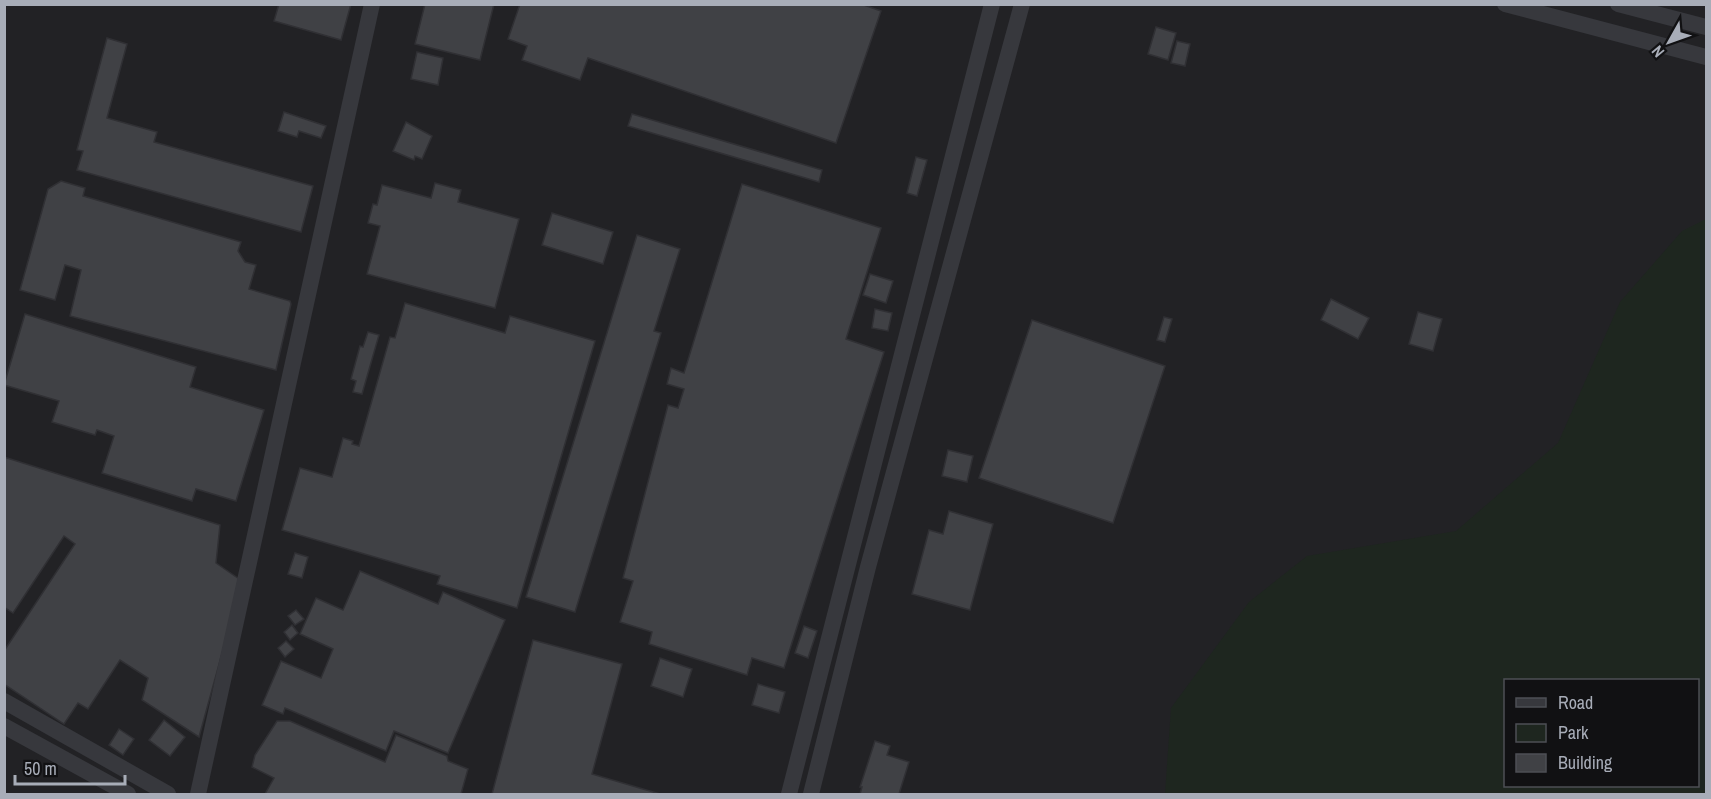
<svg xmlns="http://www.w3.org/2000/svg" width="1711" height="799" font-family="'Archivo Narrow',sans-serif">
<rect width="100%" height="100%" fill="#161618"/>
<path fill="#222225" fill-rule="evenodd" d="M 5,5 L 1706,5 L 1706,794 L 5,794 ZM 1506,680 L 1698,680 L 1698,786 L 1506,786 Z"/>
<path fill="#1e261f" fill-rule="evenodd" d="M 1706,219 L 1706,794 L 1165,794 L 1171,708 L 1249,602 L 1307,556 L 1456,531 L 1558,443 L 1620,302 L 1682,231 ZM 1506,680 L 1698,680 L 1698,786 L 1506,786 Z"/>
<g fill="#404145" stroke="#303034" stroke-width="1.5">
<polygon points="279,4 351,4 341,40 274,21"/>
<polygon points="425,4 494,4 480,60 415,44"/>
<polygon points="520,4 861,4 881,11 836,143 588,58 580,80 522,60 527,46 508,39"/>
<polygon points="1156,27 1176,33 1168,60 1148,54"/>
<polygon points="107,38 127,44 107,118 157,132 154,142 313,186 301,232 77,170 83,151 77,150"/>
<polygon points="1177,41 1190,44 1185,66 1171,63"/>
<polygon points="417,52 443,58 438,85 411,79"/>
<polygon points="284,112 326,126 321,138 299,131 297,137 278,131"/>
<polygon points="632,114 822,170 819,182 628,126"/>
<polygon points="406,122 432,136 422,159 415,156 414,160 393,151"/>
<polygon points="916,157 927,160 917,196 907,193"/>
<polygon points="61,181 85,188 83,196 241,242 238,251 245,262 256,265 249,289 290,301 291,304 276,370 70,316 81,270 65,265 55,300 20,290 48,189"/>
<polygon points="435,183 461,190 458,202 519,219 495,308 367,274 380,226 368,223 373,204 377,205 382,185 431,198"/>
<polygon points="742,184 881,228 846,339 884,352 784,668 752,658 747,675 649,644 652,632 620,622 633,581 623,578 668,405 678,408 684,389 667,384 671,368 684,373"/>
<polygon points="552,213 613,232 603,264 542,245"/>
<polygon points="637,235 680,249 654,331 661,333 575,612 526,597"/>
<polygon points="870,274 893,281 886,303 863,295"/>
<polygon points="1331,299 1369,318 1358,339 1321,320"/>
<polygon points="405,303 505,333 510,316 595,341 517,608 437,584 440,576 282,530 300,468 332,477 343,438 353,441 352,444 359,446 390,337 395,338"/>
<polygon points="875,309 892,313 888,331 872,328"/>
<polygon points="1418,312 1442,319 1433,351 1409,344"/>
<polygon points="25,314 196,367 190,387 264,410 236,501 196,489 192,501 102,473 114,436 97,430 95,435 52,422 59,401 4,385"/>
<polygon points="1164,317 1172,319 1165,342 1157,340"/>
<polygon points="1032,320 1165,366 1113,523 979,478"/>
<polygon points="368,332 379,335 362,394 353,392 356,381 351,379 360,346 363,347"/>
<polygon points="948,450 973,456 967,482 942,476"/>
<polygon points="4,457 220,525 216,563 242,581 199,737 142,700 148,678 120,660 88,709 78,703 64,724 4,684 4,651 75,544 64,536 13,613 4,607"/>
<polygon points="949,511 993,524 970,610 912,594 929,530 943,534"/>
<polygon points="295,553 308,557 302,578 288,574"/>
<polygon points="360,571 438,604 443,592 505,620 448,753 394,731 386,751 285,708 283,714 262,705 281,661 321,678 333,649 300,634 316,598 343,610"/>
<polygon points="296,610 304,619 295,625 288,616"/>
<polygon points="292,625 298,633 290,640 284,632"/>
<polygon points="804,626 817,631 808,658 795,653"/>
<polygon points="533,640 622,664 592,774 660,794 492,794"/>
<polygon points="286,641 294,649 285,657 278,648"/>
<polygon points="660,658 692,669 683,697 651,686"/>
<polygon points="758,684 785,692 779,713 752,705"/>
<polygon points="164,720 185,737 170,756 149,740"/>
<polygon points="277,721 290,721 385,762 396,735 447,756 448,761 468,769 461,794 265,794 274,778 252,767 255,755"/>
<polygon points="119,729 134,739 123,755 109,745"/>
<polygon points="875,741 890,746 887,755 909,762 899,794 860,794 862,787 860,787"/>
</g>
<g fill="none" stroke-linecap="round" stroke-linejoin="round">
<g stroke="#37383d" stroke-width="16">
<polyline points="1505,4 1706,57"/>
<polyline points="1618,4 1706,27"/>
<polyline points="4,701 168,794"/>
<polyline points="4,726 128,794"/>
<polyline points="198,794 372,4"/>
<polyline points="789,794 992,4"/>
<polyline points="811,794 868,567 1022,4"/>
</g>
</g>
<rect width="1711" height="799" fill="none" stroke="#a8adb8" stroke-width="12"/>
<rect x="1504" y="679" width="195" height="108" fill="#111113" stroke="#4d4f55" stroke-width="1.5"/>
<rect x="1516" y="698" width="30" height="9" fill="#37383d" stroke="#4d4f55" stroke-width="1.5"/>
<text x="1558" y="709" font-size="18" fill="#a8adb8">Road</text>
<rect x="1516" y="724" width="30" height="18" fill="#1e261f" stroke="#4d4f55" stroke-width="1.5"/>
<text x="1558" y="739" font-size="18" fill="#a8adb8">Park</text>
<rect x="1516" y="754" width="30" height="18" fill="#404145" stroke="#4d4f55" stroke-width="1.5"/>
<text x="1558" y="769" font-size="18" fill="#a8adb8">Building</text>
<g transform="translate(1669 42) rotate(230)" stroke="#111113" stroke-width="4.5" paint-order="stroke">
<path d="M0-4.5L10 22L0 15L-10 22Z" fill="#a8adb8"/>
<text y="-9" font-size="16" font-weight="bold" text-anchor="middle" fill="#a8adb8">N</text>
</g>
<path d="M15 775v9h110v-9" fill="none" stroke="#a8adb8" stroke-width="3"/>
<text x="24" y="775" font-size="18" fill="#a8adb8" stroke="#111113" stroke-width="4.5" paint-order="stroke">50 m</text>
</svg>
